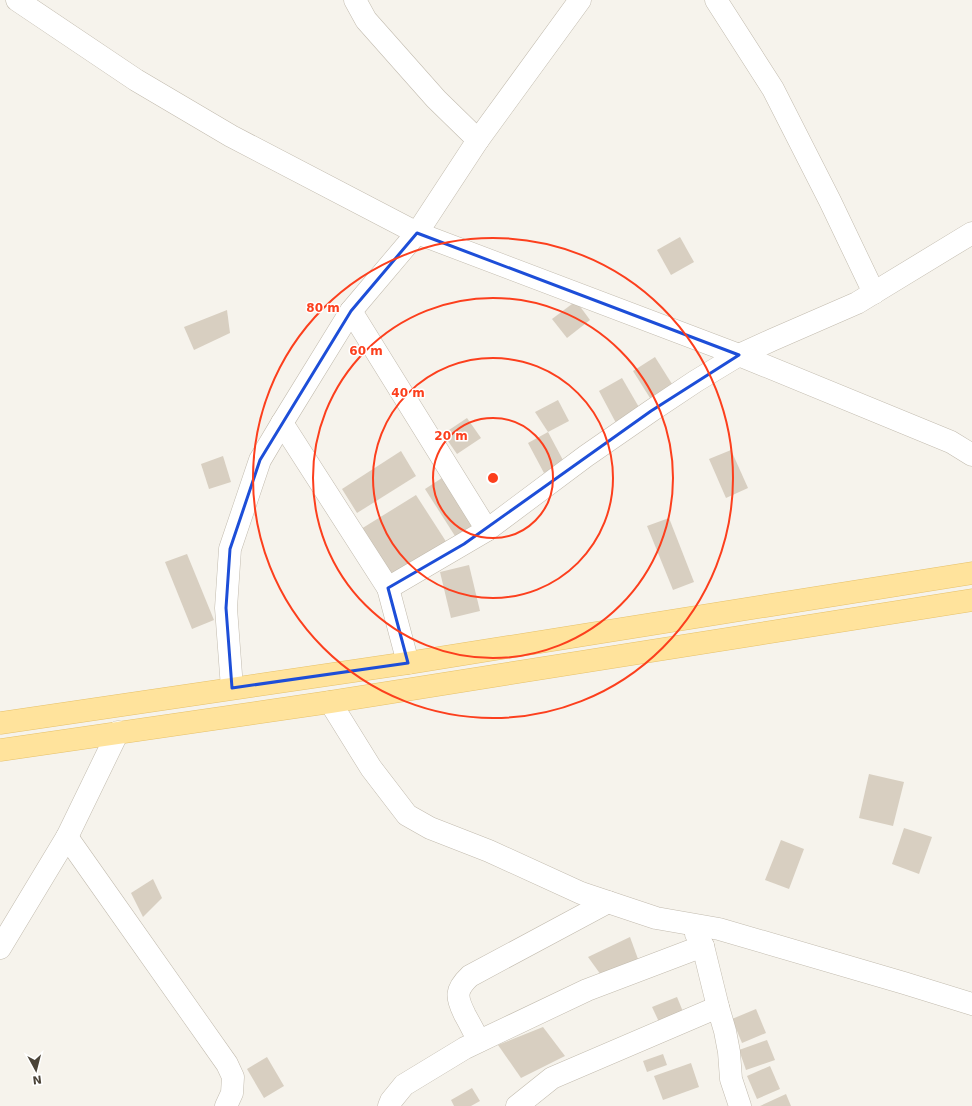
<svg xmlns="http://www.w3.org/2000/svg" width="972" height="1106" font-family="'DejaVu Sans',sans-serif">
<rect width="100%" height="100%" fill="#f6f3ec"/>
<g fill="#d8cfc1">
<polygon points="680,237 694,262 671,275 657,250"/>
<polygon points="576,301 590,320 567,338 552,319"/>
<polygon points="227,310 230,333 194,350 184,327"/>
<polygon points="655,357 672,384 650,398 633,371"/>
<polygon points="622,378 640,409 616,423 599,391"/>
<polygon points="558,400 569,421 548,432 535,412"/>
<polygon points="467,418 481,438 457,454 443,434"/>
<polygon points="548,432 564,462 544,473 528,443"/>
<polygon points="731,450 748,488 726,498 709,459"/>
<polygon points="401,451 416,476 357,513 342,489"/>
<polygon points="223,456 231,482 209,489 201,464"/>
<polygon points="445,476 475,524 455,536 425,489"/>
<polygon points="416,495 447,543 392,578 361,529"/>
<polygon points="669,518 694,582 673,590 647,526"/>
<polygon points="187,554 214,620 192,629 165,562"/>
<polygon points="469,565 480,611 451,618 440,572"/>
<polygon points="869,774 904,782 893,826 859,818"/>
<polygon points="904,828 932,837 919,874 892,864"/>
<polygon points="781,840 804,849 789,889 765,880"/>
<polygon points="153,879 162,898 143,917 131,893"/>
<polygon points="630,937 638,959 601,975 588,957"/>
<polygon points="677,997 684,1014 660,1024 652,1007"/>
<polygon points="756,1009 766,1033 742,1043 732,1019"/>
<polygon points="543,1027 565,1056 521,1078 498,1045"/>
<polygon points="767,1040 775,1060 746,1070 739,1050"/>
<polygon points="663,1054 667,1065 647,1072 643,1061"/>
<polygon points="267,1057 284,1086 264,1098 247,1069"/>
<polygon points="691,1063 699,1087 663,1100 654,1076"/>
<polygon points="770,1066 780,1089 757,1099 747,1076"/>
<polygon points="472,1088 480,1101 471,1106 454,1106 451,1100"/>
<polygon points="786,1094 791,1106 760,1106"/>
</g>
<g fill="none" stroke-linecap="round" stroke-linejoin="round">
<g stroke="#c2bbae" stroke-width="23">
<g id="minor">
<polyline points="17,0 136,80 231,136 417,233 739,355 951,442 972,455"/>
<polyline points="355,0 366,20 436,99 478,140"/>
<polyline points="716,0 773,89 830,201 874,293"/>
<polyline points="351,311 487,530"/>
<polyline points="282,423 388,588 408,663"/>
<polyline points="388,588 487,530 586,456 651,411 696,381 739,355 772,340 857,303 972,233"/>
<polyline points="232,688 226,608 230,549 260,460 282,423 351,311 417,233 478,140 580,0"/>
<polyline points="330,702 371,768 407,815 430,828 489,851 581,893 656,918 719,929 904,983 972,1004"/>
<polyline points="67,837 227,1064 233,1077 232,1093 226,1106"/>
<polyline points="696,934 703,946 718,1007 725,1031 729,1052 731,1079 740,1106"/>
<polyline points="0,948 67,837 118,732"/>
<path d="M 479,1041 C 474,1032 470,1024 465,1015 C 456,997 455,990 470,976 L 608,902"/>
<polyline points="389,1106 391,1101 404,1085 465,1048 587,990 703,946"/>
<polyline points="517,1106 552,1078 718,1007"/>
</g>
</g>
<g stroke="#e6c16a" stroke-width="23">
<g id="major">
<polyline points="0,723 408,663 972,573"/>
<polyline points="0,750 330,702 972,600"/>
</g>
</g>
<use href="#minor" stroke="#fff" stroke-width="22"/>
<use href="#major" stroke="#ffe39c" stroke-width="22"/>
</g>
<path fill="none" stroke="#1d4ed8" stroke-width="3" stroke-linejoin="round" d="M 417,233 L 739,355 L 651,411 L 464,544 L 388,588 L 408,663 L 232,688 L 226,608 L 230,549 L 260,460 L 351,311 Z"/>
<g fill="none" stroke="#fc3f1d" stroke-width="2">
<circle cx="493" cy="478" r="60"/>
<circle cx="493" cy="478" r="120"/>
<circle cx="493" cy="478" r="180"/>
<circle cx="493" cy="478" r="240"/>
</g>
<circle cx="493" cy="478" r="6" fill="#fc3f1d" stroke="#fff" stroke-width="2"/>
<g font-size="12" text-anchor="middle" font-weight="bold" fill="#fc3f1d" stroke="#fff" stroke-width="3" stroke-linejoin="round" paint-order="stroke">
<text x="323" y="312">80 m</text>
<text x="366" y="355">60 m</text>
<text x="408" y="397">40 m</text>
<text x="451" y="440">20 m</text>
</g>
<g transform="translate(36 1070) rotate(173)" stroke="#ffffff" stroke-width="3" paint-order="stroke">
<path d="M0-3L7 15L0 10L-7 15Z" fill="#4b4439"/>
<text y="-6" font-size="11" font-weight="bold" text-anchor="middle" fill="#4b4439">N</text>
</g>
</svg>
